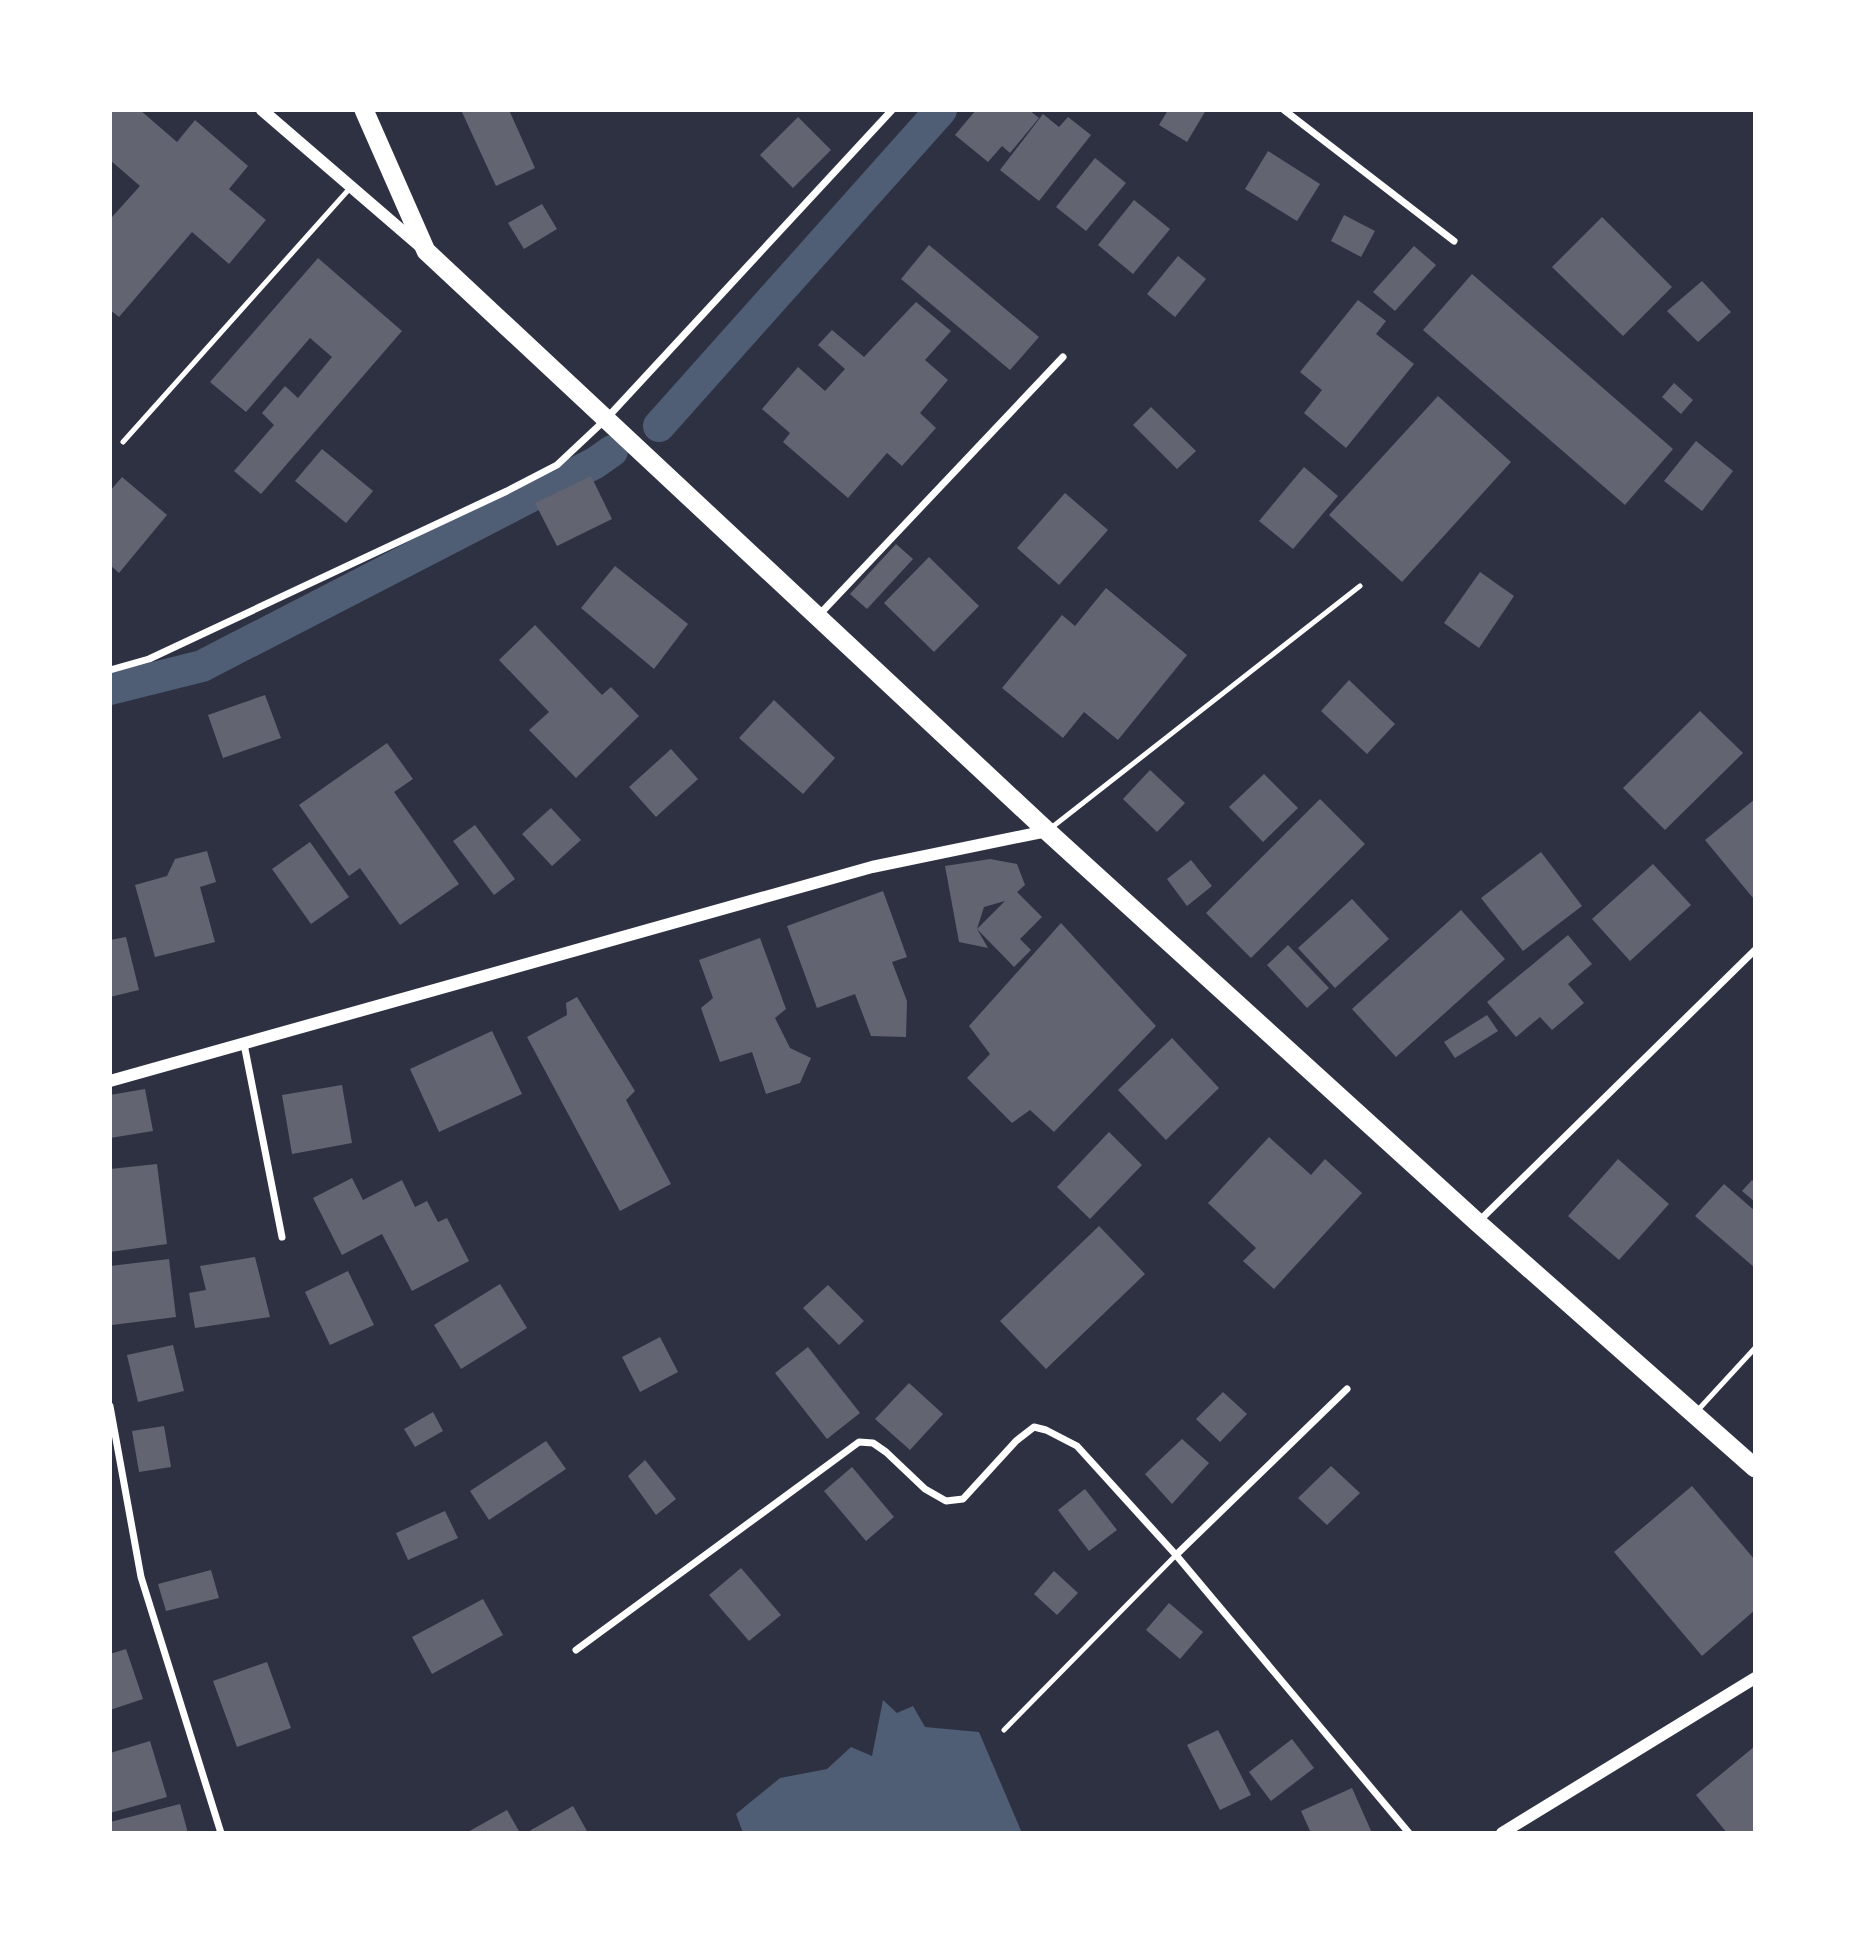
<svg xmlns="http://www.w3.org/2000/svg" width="1865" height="1943" font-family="'DM Sans',sans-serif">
<rect width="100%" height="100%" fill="#2d3142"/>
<polygon fill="#4f5d75" points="883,1700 897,1713 913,1706 925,1727 979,1732 1022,1833 743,1833 736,1814 780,1778 827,1769 851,1747 872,1756"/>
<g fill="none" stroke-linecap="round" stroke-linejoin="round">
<g stroke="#4f5d75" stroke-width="32">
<polyline points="659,426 941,110"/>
<polyline points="110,689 202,666 595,463 612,451"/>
</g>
</g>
<g fill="#626471" fill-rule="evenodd">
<polygon points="110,110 140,110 177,142 195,120 248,166 229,189 266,220 229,264 192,232 119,317 110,310 110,216 112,217 140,186 110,160"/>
<polygon points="461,110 509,110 535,168 496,186"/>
<polygon points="976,110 1029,110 1039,118 1010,153 1002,146 988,162 955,135"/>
<polygon points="1168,110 1206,110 1187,142 1159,125"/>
<polygon points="1043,114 1059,127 1068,117 1091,135 1039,201 1000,170"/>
<polygon points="798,117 831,150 793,188 760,155"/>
<polygon points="1268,151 1320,184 1297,221 1245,189"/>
<polygon points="1095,158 1126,183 1086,231 1056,207"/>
<polygon points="1134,200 1170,229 1133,274 1098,245"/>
<polygon points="542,204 557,229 524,249 508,223"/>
<polygon points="1344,215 1375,231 1361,257 1331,241"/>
<polygon points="1602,217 1672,287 1623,336 1552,267"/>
<polygon points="929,245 1039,337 1010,370 901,279"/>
<polygon points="1414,246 1436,265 1395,311 1373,292"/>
<polygon points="1178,256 1206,279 1175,317 1147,294"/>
<polygon points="318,258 402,331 261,494 234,471 274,425 262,413 285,386 298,398 332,357 310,338 246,412 210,382"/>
<polygon points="1472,274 1673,449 1625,505 1423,330"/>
<polygon points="1702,281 1731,312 1698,342 1667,311"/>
<polygon points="1358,300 1386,321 1376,334 1414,364 1346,448 1304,413 1322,390 1300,372"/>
<polygon points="916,302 951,331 925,360 948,380 920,413 936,428 902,466 887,453 848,498 783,442 790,433 762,409 798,367 825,391 845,369 818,345 832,330 864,357"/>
<polygon points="1674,383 1693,400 1681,414 1662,397"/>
<polygon points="1438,396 1511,462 1402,582 1329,515"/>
<polygon points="1151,407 1196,451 1177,469 1133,425"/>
<polygon points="1696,441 1733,471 1702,511 1664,481"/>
<polygon points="322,449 373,491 346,523 295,481"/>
<polygon points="1304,467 1338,496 1293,549 1259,521"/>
<polygon points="591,476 612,519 557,546 535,503"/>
<polygon points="122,477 167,515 119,573 110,565 110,491"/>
<polygon points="1065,493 1108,530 1059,585 1017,548"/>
<polygon points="896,544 913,559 867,609 850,594"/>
<polygon points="929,557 979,606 934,652 884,603"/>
<polygon points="615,566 688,624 654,669 581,608"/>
<polygon points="1480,572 1514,596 1479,648 1444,623"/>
<polygon points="1106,588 1187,655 1118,740 1084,712 1063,738 1002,688 1062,615 1075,626"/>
<polygon points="535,625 602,695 611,687 639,716 576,778 529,730 549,712 499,660"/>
<polygon points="1349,680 1395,724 1367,754 1321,711"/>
<polygon points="265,695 281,738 223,758 208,715"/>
<polygon points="774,700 835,758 803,794 739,738"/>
<polygon points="1700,711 1743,753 1665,830 1623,788"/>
<polygon points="387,743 413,779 394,792 459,884 400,925 360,868 349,876 299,805"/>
<polygon points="671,749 698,779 656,817 629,787"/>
<polygon points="1150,770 1185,803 1157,832 1123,799"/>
<polygon points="1264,774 1298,808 1263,842 1229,807"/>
<polygon points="1320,799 1365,844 1251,958 1206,913"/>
<polygon points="1755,799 1755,896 1753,898 1705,840"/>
<polygon points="551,808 581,840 552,866 522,834"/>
<polygon points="475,825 515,879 494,895 453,841"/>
<polygon points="310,842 349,897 311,924 272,869"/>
<polygon points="207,851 216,882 200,887 215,942 155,957 135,885 167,876 175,859"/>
<polygon points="1541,852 1582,906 1523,951 1481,898"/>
<path d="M 990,859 L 1017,864 L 1025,885 L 1017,892 L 1042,917 L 1020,939 L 1031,950 L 1014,967 L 977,929 L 988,948 L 959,942 L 945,866 ZM 1005,901 L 977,929 L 984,907 Z"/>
<polygon points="1191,860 1212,886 1187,906 1167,879"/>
<polygon points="1653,864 1691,905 1630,961 1592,919"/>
<polygon points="883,891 907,957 892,962 907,1001 906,1037 871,1036 855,994 817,1008 787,926"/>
<polygon points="1352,899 1389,939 1335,988 1298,948"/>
<polygon points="1461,910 1505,959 1396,1057 1352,1009"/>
<polygon points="1061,923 1156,1026 1054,1132 1030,1110 1012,1123 967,1078 990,1054 969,1026"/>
<polygon points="1568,935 1592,964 1568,984 1584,1003 1552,1030 1540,1017 1516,1037 1487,1002"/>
<polygon points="126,937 139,990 110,997 110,940"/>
<polygon points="760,938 786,1009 775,1018 790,1048 811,1058 800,1083 766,1094 752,1052 720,1062 701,1008 713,998 699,960"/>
<polygon points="1288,945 1329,988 1307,1008 1267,965"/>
<polygon points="577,997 635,1091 626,1100 671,1184 620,1211 527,1037 567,1015 566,1003"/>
<polygon points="1487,1015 1498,1031 1455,1058 1444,1042"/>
<polygon points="492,1031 522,1094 439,1132 410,1069"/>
<polygon points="1172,1038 1219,1088 1166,1140 1118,1090"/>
<polygon points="342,1085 352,1143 292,1154 282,1095"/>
<polygon points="145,1089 153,1131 110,1138 110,1095"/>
<polygon points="1109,1132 1142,1165 1090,1219 1057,1187"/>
<polygon points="1269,1137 1311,1175 1325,1159 1362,1193 1274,1289 1243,1261 1256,1248 1208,1203"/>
<polygon points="1618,1159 1669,1204 1619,1260 1568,1216"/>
<polygon points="157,1164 167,1244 110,1252 110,1169"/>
<polygon points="352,1178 363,1200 402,1180 415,1207 427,1201 438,1222 447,1218 469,1261 412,1291 382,1234 342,1255 313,1198"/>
<polygon points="1752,1180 1755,1183 1755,1202 1742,1191"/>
<polygon points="1724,1184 1755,1211 1755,1268 1695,1216"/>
<polygon points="1099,1226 1145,1274 1046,1369 1000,1321"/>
<polygon points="255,1257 270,1317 195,1328 189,1293 206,1290 200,1266"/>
<polygon points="169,1259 176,1317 112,1325 110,1266"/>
<polygon points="348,1271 374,1325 330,1345 305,1292"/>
<polygon points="500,1284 527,1328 461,1369 434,1325"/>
<polygon points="828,1285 864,1321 839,1345 803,1308"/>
<polygon points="660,1337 678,1372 640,1392 622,1357"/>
<polygon points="173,1345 184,1391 138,1402 127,1355"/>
<polygon points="808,1347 860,1413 827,1439 775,1373"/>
<polygon points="909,1383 943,1414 910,1450 875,1419"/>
<polygon points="1223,1392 1247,1414 1220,1442 1196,1419"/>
<polygon points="433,1412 443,1431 415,1447 404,1429"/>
<polygon points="164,1426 171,1467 139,1472 132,1431"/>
<polygon points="1182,1439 1209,1463 1172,1504 1145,1474"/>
<polygon points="546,1441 566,1469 489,1520 470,1491"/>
<polygon points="645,1460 676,1499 656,1515 628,1476"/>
<polygon points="1331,1466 1360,1493 1327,1525 1298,1498"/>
<polygon points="852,1467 894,1517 866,1541 824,1491"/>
<polygon points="1692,1486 1755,1560 1755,1610 1702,1656 1614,1552"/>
<polygon points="1085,1489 1117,1530 1089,1551 1058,1510"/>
<polygon points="445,1511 458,1538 408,1560 396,1533"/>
<polygon points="741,1568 781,1615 749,1641 709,1595"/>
<polygon points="211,1570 219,1598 166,1611 158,1584"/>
<polygon points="1054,1571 1078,1593 1057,1615 1034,1594"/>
<polygon points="483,1599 503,1635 432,1674 412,1637"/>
<polygon points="1169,1603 1203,1632 1180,1659 1146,1630"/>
<polygon points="126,1649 143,1699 110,1710 110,1654"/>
<polygon points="267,1662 291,1728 237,1747 213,1681"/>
<polygon points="1218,1730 1251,1795 1220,1810 1187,1745"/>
<polygon points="1292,1739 1314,1768 1271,1801 1249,1772"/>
<polygon points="150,1741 167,1797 110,1813 110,1753"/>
<polygon points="1755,1746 1755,1833 1727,1833 1696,1795"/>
<polygon points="1352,1788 1372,1833 1311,1833 1301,1811"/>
<polygon points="180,1804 188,1833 110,1833 110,1822"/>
<polygon points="573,1806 588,1833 526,1833"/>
<polygon points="507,1810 520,1833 466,1833"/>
</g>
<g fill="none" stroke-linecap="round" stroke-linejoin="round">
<g stroke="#fff" stroke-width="5">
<polyline points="123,442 351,187"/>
<polyline points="1051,828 1360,586"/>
<polyline points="1698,1410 1755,1348"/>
<polyline points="1004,1730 1176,1555"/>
</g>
<g stroke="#fff" stroke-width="7">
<polyline points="1284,110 1454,241"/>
<polyline points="818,616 1063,357"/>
<polyline points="110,670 149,659 507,491 557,465 606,419 892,110"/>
<polyline points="244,1044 282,1237"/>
<polyline points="1478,1222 1755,950"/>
<polyline points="110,1406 141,1577 221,1833"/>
<polyline points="1176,1555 1347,1389"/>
<polyline points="576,1650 859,1442 873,1443 886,1452 925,1489 946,1501 963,1499 1016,1441 1034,1427 1046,1430 1077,1446 1176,1555 1409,1833"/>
</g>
<g stroke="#fff" stroke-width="12">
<polyline points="262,110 421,247"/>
<polyline points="110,1081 872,867 1047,831"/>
<polyline points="1502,1833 1755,1678"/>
</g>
<polyline stroke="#fff" stroke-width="19" points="364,110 426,251 1047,831 1478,1223 1755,1468"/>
</g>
<rect width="1865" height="1943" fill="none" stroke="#ffffff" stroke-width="224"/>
</svg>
